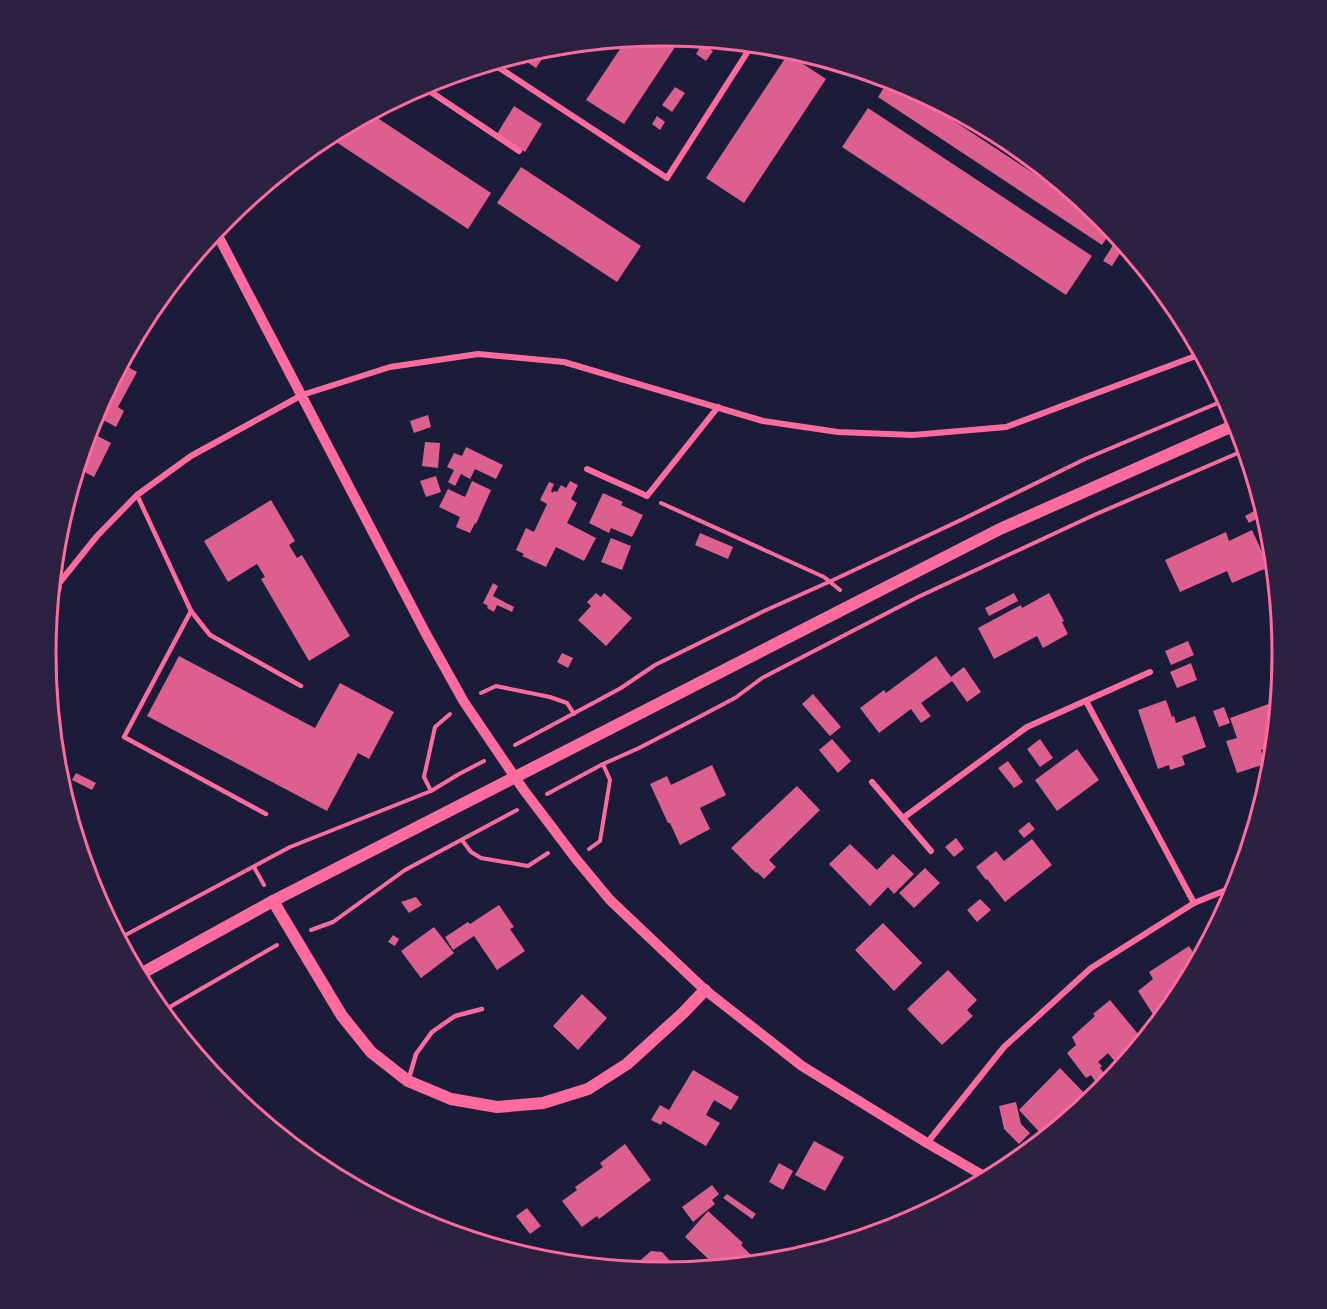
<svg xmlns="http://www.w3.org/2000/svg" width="1327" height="1309" font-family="'Exo 2',sans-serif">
<rect width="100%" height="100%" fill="#1b1b3a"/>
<g fill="#dd5f8e">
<polygon points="664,36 681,38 624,124 586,100 626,40"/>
<polygon points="702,44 713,51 706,61 696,54"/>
<polygon points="550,47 536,68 518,56 543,48"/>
<polygon points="800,53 830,62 825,70"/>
<polygon points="788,54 826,79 744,203 706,178"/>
<polygon points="889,80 893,81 1102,218 1112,230 1102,245 878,97"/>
<polygon points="675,87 685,93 672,112 662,105"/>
<polygon points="514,106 542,124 525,152 497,134"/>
<polygon points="868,108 1092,256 1066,295 842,147"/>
<polygon points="370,113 491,193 468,229 327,136"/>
<polygon points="657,116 665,122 660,130 652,124"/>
<polygon points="521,167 641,246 617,282 497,203"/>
<polygon points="1115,242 1124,247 1112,266 1103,261"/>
<polygon points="138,331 143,333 126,366 137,372 118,407 124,411 116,427 94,415"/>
<polygon points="428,415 431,427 414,433 410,421"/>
<polygon points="88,431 111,443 94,477 77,468"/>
<polygon points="425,442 440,443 438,468 422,466"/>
<polygon points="466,447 503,465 496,479 475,469 470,479 461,474 455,486 448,482 454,470 447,467 454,453 462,456"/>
<polygon points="436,476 441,492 426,497 420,481"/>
<polygon points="472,481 491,490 476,524 475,523 470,533 456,527 460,517 439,507 448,489 465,497"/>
<polygon points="570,481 578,485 571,499 577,503 567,523 596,538 584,561 556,547 546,567 522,556 524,554 516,550 526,528 534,532 547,504 540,500 549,482 554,484 551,491 553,493 554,491 557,492 561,485 566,488"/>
<polygon points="603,493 623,502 621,505 643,515 632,537 611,528 609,533 589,523"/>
<polygon points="271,500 295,541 289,545 297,558 302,555 350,636 309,661 261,579 265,577 257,564 228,582 204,541"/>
<polygon points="1256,510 1260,517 1249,523 1245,516"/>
<polygon points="1252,530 1269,567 1232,583 1227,571 1180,592 1165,560 1226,532 1229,541"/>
<polygon points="700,533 733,547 728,559 695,545"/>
<polygon points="611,538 631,546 622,570 601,562"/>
<polygon points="493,583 498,586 493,596 514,607 512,612 497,605 494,612 487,608 488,606 483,603"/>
<polygon points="596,593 601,597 604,593 632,618 606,646 578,620 591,606 587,602"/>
<polygon points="1014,593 1018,601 989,616 985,608"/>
<polygon points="1049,593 1064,621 1062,622 1068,634 1043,648 1037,636 994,659 978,628 1021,605 1022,608"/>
<polygon points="1188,641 1194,655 1171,665 1165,651"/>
<polygon points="562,653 573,658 568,668 557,662"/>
<polygon points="179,656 315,728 340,683 394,712 369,759 358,753 327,811 147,716"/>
<polygon points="936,656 951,677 964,667 981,692 967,702 952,681 921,703 931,716 921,723 911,709 879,733 860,708 884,690 886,693"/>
<polygon points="1191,663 1197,680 1177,688 1170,672"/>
<polygon points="813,694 841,727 830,736 802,704"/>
<polygon points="1166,700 1172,717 1174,716 1176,723 1195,716 1206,747 1182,756 1185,765 1170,770 1169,765 1158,769 1138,710"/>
<polygon points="1277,701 1273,746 1261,750 1265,764 1237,773 1226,741 1237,738 1230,718"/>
<polygon points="1224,707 1230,723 1219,727 1213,711"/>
<polygon points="832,739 851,761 838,773 819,750"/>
<polygon points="1040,739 1053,758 1040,767 1027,749"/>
<polygon points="1077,749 1099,780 1057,811 1035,780"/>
<polygon points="1008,761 1023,782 1014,788 998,768"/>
<polygon points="712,765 726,795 700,808 710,829 680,845 670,823 668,823 650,784 667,776 671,785"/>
<polygon points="76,773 96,783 92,790 72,780"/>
<polygon points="797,786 820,810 769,860 776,867 764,879 757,872 756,873 731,848"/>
<polygon points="1029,822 1035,829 1024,838 1018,831"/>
<polygon points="956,838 964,849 954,857 945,847"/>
<polygon points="1032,839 1052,865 1005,902 987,879 986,880 976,867 996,851 1004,861"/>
<polygon points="850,844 877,870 893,854 914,874 894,894 888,887 870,906 829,864"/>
<polygon points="925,868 940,883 914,908 899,893"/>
<polygon points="416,897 422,905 409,913 401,902"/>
<polygon points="980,899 991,910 977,922 967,910"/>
<polygon points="499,905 514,927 510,929 525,951 497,970 474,936 453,950 445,937 468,922 470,924"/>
<polygon points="883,923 922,963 894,991 855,950"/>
<polygon points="434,927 454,953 421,978 401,951"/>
<polygon points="393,935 399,939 395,946 388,942"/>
<polygon points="1189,946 1198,960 1178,998 1172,1002 1173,1004 1166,1012 1156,1019 1138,991 1153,979 1149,972"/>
<polygon points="948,970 977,1000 967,1010 973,1016 942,1045 907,1009"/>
<polygon points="582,994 607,1018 578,1050 553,1026"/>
<polygon points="1110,1000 1143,1040 1120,1068 1108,1053 1098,1062 1102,1066 1100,1068 1108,1078 1099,1087 1091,1075 1086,1078 1067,1053 1076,1045 1072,1037 1095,1016 1093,1014"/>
<polygon points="1060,1068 1085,1094 1070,1109 1075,1113 1047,1136 1046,1134 1043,1136 1019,1110"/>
<polygon points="693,1070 739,1097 731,1110 714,1100 706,1115 720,1123 706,1146 663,1121 661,1125 651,1120 660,1105 669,1110"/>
<polygon points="1016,1102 1021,1124 1030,1133 1019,1144 1004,1129 999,1106"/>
<polygon points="814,1141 844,1157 825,1191 795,1175"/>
<polygon points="625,1144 651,1180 599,1219 597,1216 582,1227 562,1201 577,1190 575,1187 603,1167 600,1163"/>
<polygon points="779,1163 793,1171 783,1190 769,1182"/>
<polygon points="712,1185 719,1194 712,1200 715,1204 693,1222 682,1207"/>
<polygon points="727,1194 756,1214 752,1219 723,1198"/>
<polygon points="527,1208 541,1226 530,1234 516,1216"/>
<polygon points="708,1211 743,1243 741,1245 752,1256 744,1265 734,1266 728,1260 721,1267 718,1268 685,1237"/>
<polygon points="651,1251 662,1252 671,1262 661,1270 664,1273 629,1270"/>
</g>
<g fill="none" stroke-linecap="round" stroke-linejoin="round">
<g stroke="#ff6b9d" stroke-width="4">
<polyline points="661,503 824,577 840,590"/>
<polyline points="481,693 496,686 550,697 567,703 574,714"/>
<polyline points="515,745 621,688 655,665 764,611 831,581 963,519 1085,459 1225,400"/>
<polyline points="431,791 424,777 435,727 450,714"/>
<polyline points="547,794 603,764 639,748 697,718 735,698 762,678 918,597 1094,515 1245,450"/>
<polyline points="462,840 471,852 481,858 528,866 548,853"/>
<polyline points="589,849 600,841 610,780 603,764"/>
<polyline points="254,867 264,885"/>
<polyline points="311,930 333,922 405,870 517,810"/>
<polyline points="118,939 290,847 431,791 459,774 484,761"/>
<polyline points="161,1012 277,945"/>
</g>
<g stroke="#ff6b9d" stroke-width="4.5">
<polyline points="137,495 191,611 210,635 301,686"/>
<polyline points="191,611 124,737 266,814"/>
<polyline points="409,1078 416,1054 432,1032 455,1016 482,1009"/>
</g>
<g stroke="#ff6b9d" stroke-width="6">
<polyline points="492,63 667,178 752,45"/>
<polyline points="422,86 519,151"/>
<polyline points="587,469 647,496 718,407"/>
<polyline points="55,587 56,587 97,536 137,495 191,456 302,395 390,367 478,354 564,362 763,421 838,432 913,435 1006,427 1201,354"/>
<polyline points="1086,701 1194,903"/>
<polyline points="872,782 931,851"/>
<polyline points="903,818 1027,727 1150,672"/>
<polyline points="927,1143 1004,1047 1091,968 1194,903 1236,886"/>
</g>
<polyline stroke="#ff6b9d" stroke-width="10" points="215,230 426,634 464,702 523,789 576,859 610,900 705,990 802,1066 927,1143 989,1179"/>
<g stroke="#ff6b9d" stroke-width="12">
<polyline points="50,599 56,587"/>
<polyline points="273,901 342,1016 371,1052 408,1081 451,1099 497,1107 543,1103 588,1089 627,1064 683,1013 705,990"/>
<polyline points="137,976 273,901 1000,529 1237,424"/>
</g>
</g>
<path d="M0 0H1327V1309H0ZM56 654a608 608 0 1 1 1216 0a608 608 0 1 1-1216 0Z" fill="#2d2142" fill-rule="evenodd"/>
<path fill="none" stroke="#ff6b9d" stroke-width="3" d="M56 654a608 608 0 1 1 1216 0a608 608 0 1 1-1216 0Z"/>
</svg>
